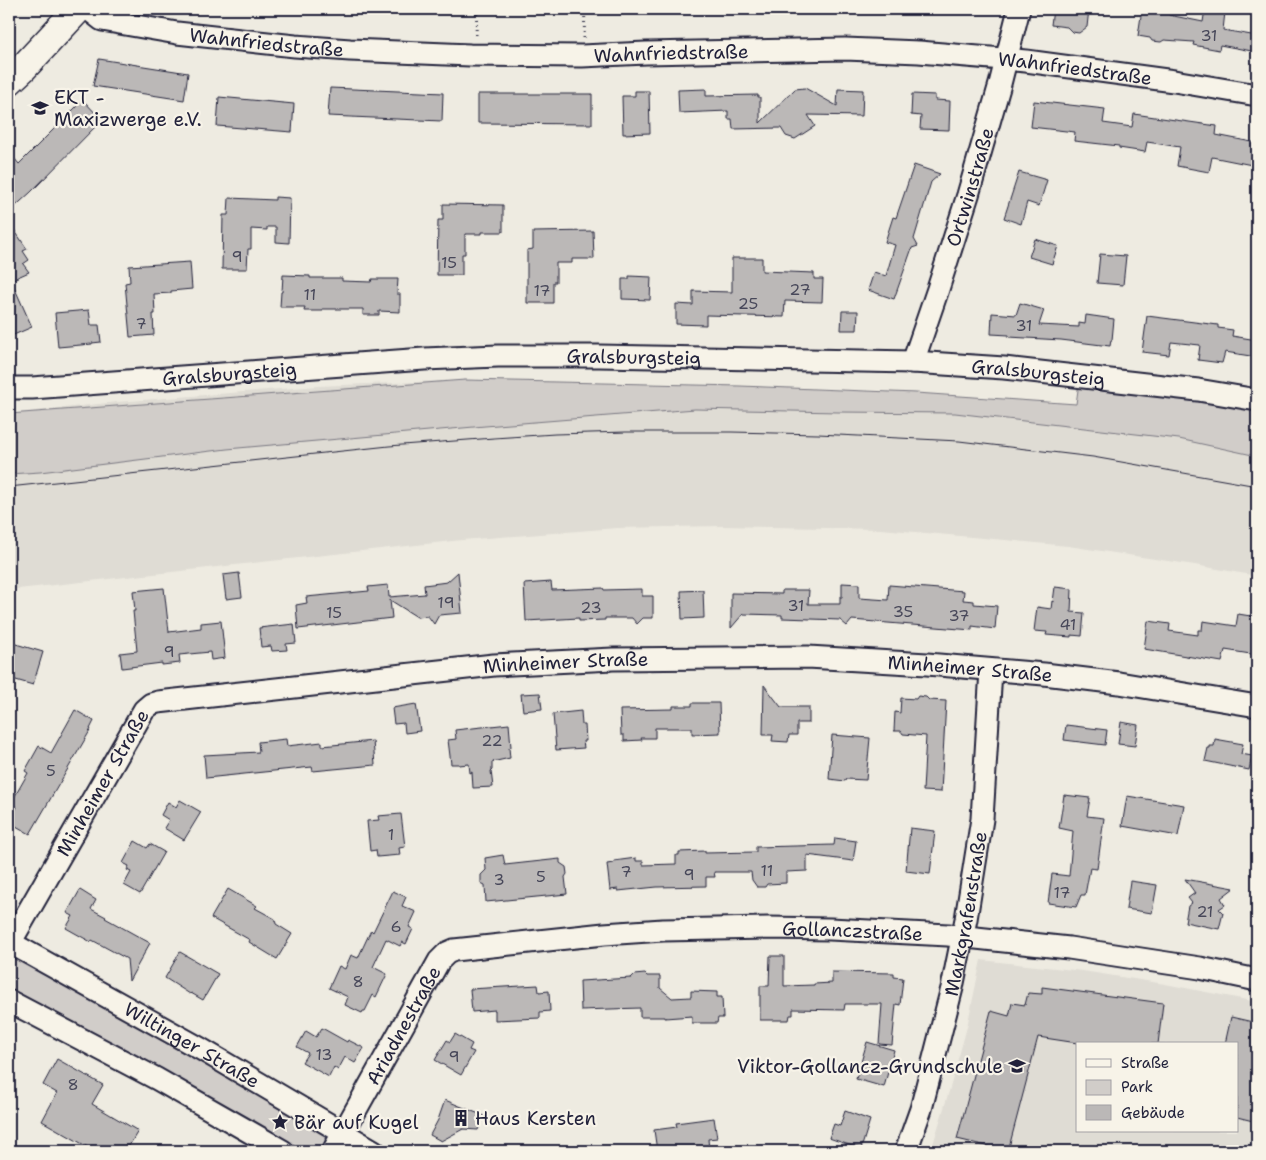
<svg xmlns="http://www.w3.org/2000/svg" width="1266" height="1160" font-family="'Shantell Sans',sans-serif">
<rect width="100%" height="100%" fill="#eeebe1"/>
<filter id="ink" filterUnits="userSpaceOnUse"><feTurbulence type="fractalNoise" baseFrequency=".02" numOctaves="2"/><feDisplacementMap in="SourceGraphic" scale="10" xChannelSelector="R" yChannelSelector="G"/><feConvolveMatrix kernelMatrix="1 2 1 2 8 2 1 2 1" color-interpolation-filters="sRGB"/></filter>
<g filter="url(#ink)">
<g fill="#dfdcd4" fill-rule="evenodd">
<polygon points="465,380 916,393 1076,404 1257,428 1257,576 1195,565 1068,546 994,539 881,529 721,526 617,528 462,540 9,590 9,414 117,402 318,386"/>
<path d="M 981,960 L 1083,971 L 1165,984 L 1257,1002 L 1257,1151 L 931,1151 L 950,1088 L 967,1027 ZM 1077,1044 L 1237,1044 L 1237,1131 L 1077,1131 Z"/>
</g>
<g fill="#d1cdc9" stroke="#7a7882">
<polygon points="465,380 740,386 916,393 1076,404 1079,383 1257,407 1257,456 1179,439 955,413 838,412 695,409 485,426 227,449 40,472 9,474 9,414"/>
<path d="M 9,951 L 169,1040 L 325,1133 C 325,1140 326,1146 320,1151 L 296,1151 L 152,1068 L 9,992 Z"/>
</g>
<g fill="#bbb8b7" stroke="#22223b">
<polygon points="1053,9 1089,9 1087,27 1079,33 1072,32 1067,27 1051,25"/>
<polygon points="1142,9 1170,9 1169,15 1203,22 1205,9 1225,12 1223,30 1257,36 1257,52 1220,45 1219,50 1193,45 1194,42 1164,40 1161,42 1152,41 1150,38 1138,36"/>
<polygon points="99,59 188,73 184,100 93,86"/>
<polygon points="330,88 443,93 442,121 328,116"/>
<polygon points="805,88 837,106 838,89 863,90 862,116 808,115 815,126 795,139 786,136 781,128 733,129 732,119 728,119 728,111 679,113 678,90 706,89 706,96 758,95 758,97 760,97 760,123 795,89"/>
<polygon points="635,91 649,91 650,133 623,134 622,96 635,96"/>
<polygon points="478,94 592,94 592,124 478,123"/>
<polygon points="912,94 935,95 935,100 950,101 949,130 920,129 921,116 911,115"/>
<polygon points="219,97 294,104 292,132 217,126"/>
<polygon points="83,100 102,120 31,192 9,212 9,152 19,164"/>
<polygon points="1034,101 1105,109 1103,123 1132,127 1134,114 1217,126 1216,135 1257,143 1257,166 1212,157 1209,172 1177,166 1180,147 1147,142 1145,152 1119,148 1119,146 1074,141 1075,132 1031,127"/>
<polygon points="914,165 940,174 931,182 914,239 918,246 912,248 894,299 868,290 874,272 886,276 895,245 885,242 893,217 896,218"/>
<polygon points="1019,172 1047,180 1039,206 1027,202 1021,224 1004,218"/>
<polygon points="275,197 290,198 289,243 276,242 276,227 267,227 267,230 251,229 251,249 248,249 247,269 222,269 223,215 228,215 229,198 275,200"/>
<polygon points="443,204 503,205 503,232 482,232 482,234 465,234 465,254 462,254 462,275 437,275 438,220 443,220"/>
<polygon points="9,222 27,249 23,251 29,260 23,264 29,272 11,280 32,327 9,337"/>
<polygon points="593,231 594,259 572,259 572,263 556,263 556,282 553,282 553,303 527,303 527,250 533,249 533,232"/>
<polygon points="1035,239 1058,246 1052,264 1029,257"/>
<polygon points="1100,254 1126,256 1123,285 1097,283"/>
<polygon points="732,258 762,258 762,271 814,273 814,279 823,279 822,302 785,301 784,317 706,315 706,325 676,324 676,304 693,305 693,291 732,292"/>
<polygon points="190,262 192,289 171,291 171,293 154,294 155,314 153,314 154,335 130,337 125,283 130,282 129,266"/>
<polygon points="283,275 310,276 310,278 342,278 342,281 371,282 372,279 398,279 397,294 400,294 400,312 379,311 379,315 363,315 363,309 322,309 322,311 304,311 305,307 280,307 281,292 282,292"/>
<polygon points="629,276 651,277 650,300 622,299 622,279 629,279"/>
<polygon points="1020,303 1044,310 1039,325 1079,327 1079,323 1085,324 1086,315 1114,319 1112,340 1111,340 1110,346 1061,340 1009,337 1009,335 991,334 992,313 1016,315"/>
<polygon points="89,310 91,325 99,325 101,342 92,343 92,344 58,347 55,313"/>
<polygon points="842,311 858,311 857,330 841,330"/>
<polygon points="1147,316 1218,325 1218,328 1233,330 1232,336 1257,340 1257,357 1225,352 1222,363 1198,360 1200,345 1171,342 1169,355 1142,352"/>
<polygon points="458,572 462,613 439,615 434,624 428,616 417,617 390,600 392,618 298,629 296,605 307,603 306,597 369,591 368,587 388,585 389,597 425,594 424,585 447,582"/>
<polygon points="239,573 242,597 226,599 223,575"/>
<polygon points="551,582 552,590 603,588 604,590 642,589 642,596 653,596 653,618 643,618 637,624 632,618 605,618 605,620 579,621 579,618 526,621 524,584"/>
<polygon points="842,583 859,584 859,598 888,600 889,585 964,591 963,600 974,601 974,604 997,606 995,629 972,626 972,630 852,620 847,626 840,620 782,618 782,615 743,614 731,628 731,593 782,594 782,590 809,590 808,604 840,604 840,597 842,597"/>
<polygon points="1055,587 1072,589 1071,612 1084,613 1082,636 1071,635 1071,637 1046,635 1047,632 1034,631 1037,607 1051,609 1052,601 1053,602"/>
<polygon points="164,588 169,632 201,628 201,623 221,621 225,658 211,660 210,652 179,655 180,663 162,665 162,663 122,668 120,653 137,651 133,611 135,611 133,591"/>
<polygon points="703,590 704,618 682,619 681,591"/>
<polygon points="1238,614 1257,617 1257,655 1225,650 1222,662 1144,649 1148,621 1170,624 1169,631 1198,635 1198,630 1202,630 1203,621 1236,626"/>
<polygon points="294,624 296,643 286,644 287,650 272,651 271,646 261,647 259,628"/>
<polygon points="9,642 43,652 33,685 9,678"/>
<polygon points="764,685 781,707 809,707 809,723 797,723 797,735 789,735 788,742 772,741 773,735 763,735"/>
<polygon points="540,693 542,709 523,711 521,694"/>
<polygon points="918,696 926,697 929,700 946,701 941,792 923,791 926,736 903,734 901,731 894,731 895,712 900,713 901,698 916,699"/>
<polygon points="692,703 719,703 720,733 692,734 692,728 655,728 655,738 641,738 642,740 624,741 624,735 621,735 620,710 673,709 673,706 692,706"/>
<polygon points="416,704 420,731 405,733 404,723 394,724 392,708"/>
<polygon points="75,710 94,721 90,729 91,729 30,834 9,822 17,807 11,803 28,773 25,771 39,746 51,753"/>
<polygon points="581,711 582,725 585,725 586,741 583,741 584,748 556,750 553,714"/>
<polygon points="1121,722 1138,725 1135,746 1118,744"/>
<polygon points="509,724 511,747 509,748 510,758 492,762 492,770 491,771 493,787 473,788 472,772 470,773 469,764 459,765 459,764 451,764 448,740 456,739 455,730"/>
<polygon points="1066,725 1107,730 1105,745 1064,740"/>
<polygon points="832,735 870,738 866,780 846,779 845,781 829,779"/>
<polygon points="286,739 287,746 322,742 322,746 373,741 375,765 313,771 312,767 206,778 204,755 259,752 258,742"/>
<polygon points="1215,739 1243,744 1241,754 1252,756 1249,770 1205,761 1208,748 1210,748 1210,746 1214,746"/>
<polygon points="1064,795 1090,798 1087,816 1104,818 1097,869 1090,868 1085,895 1081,895 1076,907 1048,903 1052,874 1069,876 1073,831 1059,828"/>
<polygon points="1127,796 1184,805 1178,836 1122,826"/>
<polygon points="180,800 201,812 184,840 164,828 169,820 161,815 168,802 176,807"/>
<polygon points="401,814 405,847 399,848 400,855 377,857 376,850 370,851 367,821 379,820 378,816"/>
<polygon points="910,828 935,831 930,874 906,871"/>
<polygon points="835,838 856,841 853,861 807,855 807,871 786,872 786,883 767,884 765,887 757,887 752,880 751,872 714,872 715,877 706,877 706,886 657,887 618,891 618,889 610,890 607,864 614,863 614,861 636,858 636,861 643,861 643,865 676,864 676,855 679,855 679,852 705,851 705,853 756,852 756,847 834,845"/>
<polygon points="135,841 147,848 150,844 164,852 140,894 124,885 131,872 127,870 129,866 123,863"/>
<polygon points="503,855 505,865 560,859 560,863 566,867 567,874 565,877 567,894 486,902 485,885 481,883 481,875 486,870 485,858"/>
<polygon points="1185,879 1234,888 1221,898 1225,905 1219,909 1223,913 1219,929 1185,922 1188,906 1192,903 1188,898 1195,893"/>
<polygon points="1130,881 1157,885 1152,913 1126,909"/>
<polygon points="228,889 257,906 255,908 275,919 276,924 292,934 277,959 249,942 250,940 211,918"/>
<polygon points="80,890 96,900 91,909 106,917 105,918 150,943 129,981 127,959 92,940 91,942 66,928 73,916 67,913"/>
<polygon points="393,891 406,897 402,906 416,912 409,927 413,929 406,944 402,942 400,946 386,939 373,967 387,974 376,997 373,995 365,1011 363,1011 362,1013 345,1005 348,997 329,988 339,966 345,969 351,955 358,958 371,930 373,932"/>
<polygon points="180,952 218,974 203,1000 191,993 190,994 165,978"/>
<polygon points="770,956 784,956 784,986 814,985 814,984 832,983 832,972 894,973 894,977 903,978 900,1005 896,1004 892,1045 879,1044 882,1004 845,1004 844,1010 793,1009 793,1015 790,1015 789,1020 760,1020 760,986 769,986"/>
<polygon points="645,974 647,976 660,976 660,988 672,998 691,997 691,991 717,992 717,997 722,997 723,1018 718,1018 717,1023 692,1023 692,1016 665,1018 665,1017 640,1017 640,1008 581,1010 580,981 631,978 634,975"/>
<polygon points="538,985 539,992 549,991 550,1011 540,1012 540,1018 495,1020 495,1010 472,1012 470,989"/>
<polygon points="1042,987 1163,1003 1158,1044 1084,1044 1038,1037 1008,1151 957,1139 991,1011 1009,1016 1012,1003 1025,1005 1028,993 1042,994"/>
<polygon points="1231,1017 1257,1023 1257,1122 1237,1117 1237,1044 1225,1044"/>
<polygon points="322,1028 347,1042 348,1040 364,1048 355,1063 345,1057 338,1070 334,1067 329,1077 302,1062 308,1053 297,1047 306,1031 316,1037"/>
<polygon points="455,1034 472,1044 469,1050 474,1052 461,1075 435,1060 447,1040 450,1042"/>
<polygon points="867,1042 894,1050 884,1087 856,1079"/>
<polygon points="57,1059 103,1085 92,1104 138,1131 126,1151 95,1151 42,1121 57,1093 43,1085"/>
<polygon points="445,1100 484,1116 478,1130 463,1129 441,1141 430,1135 438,1120"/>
<polygon points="845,1111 870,1120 861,1149 829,1138 834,1124 840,1126"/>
<polygon points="714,1118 717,1138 708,1139 709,1150 696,1151 657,1151 654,1130 677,1127 676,1123"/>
</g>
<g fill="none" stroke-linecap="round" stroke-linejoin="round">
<g stroke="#22223b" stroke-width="25">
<g id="minor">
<path id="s1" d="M 88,9 L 102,20 L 177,33 L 295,46 L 350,50 L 470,55 L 582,56 L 646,53 L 845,49 L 919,52 L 1026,61 L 1174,81 L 1257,95"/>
<path id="s2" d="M 913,362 L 938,289 L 968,195 L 1000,84 L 1019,9"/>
<path id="s3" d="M 9,388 L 32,388 L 424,359 L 498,356 L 599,356 L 913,362 L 1004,368 L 1198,390 L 1257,400"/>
<path id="s4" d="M 9,942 L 201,1049 L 374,1151"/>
<path id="s5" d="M 10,943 L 144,710 L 151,704 L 158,702 L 494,665 L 613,659 L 808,657 L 927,664 L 1044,674 L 1119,683 L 1257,706"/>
<polyline points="9,1001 157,1079 283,1151"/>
<path id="s6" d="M 333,1151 L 439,961 L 447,953 L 454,950 L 604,934 L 663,930 L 768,928 L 830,929 L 948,935 L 1069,948 L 1200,968 L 1257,980"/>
<path id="s7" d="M 906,1151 L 921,1109 L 952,988 L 966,919 L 982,819 L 991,670"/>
</g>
</g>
<g stroke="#22223b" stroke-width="31">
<polyline id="tertiary" points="9,81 23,68 78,9"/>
</g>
<g stroke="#22223b" stroke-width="3" stroke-dasharray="1 4" stroke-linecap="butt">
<polyline points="476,35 477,9"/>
<polyline points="584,38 585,9"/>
</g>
<use href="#minor" stroke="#f7f3e8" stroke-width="21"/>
<use href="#tertiary" stroke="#f7f3e8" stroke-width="28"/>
<polyline stroke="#22223b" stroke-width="1" points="9,487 389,446 494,438 555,434 626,432 731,432 818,434 959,441 1093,457 1257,486"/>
</g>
</g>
<defs>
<g id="school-bare" transform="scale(1.35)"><path d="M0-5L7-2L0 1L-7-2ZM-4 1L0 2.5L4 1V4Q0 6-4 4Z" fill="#22223b" stroke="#f7f3e8" stroke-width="2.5" paint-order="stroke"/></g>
<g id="building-bare" transform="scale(1.35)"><path d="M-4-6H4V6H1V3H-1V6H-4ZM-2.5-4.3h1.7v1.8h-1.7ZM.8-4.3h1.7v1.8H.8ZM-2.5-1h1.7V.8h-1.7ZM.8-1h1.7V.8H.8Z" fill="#22223b" stroke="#f7f3e8" stroke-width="2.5" paint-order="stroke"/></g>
<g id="sight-bare" transform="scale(1.35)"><path d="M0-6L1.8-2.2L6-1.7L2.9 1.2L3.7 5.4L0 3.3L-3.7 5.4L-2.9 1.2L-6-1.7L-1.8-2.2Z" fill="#22223b" stroke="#f7f3e8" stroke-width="2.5" paint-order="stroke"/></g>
</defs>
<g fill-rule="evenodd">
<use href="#school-bare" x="40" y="108"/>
<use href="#school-bare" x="1017" y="1066"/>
<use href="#building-bare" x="461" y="1118"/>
<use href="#sight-bare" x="280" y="1122"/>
</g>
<g text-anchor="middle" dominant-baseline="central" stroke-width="4.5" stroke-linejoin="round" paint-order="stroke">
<g font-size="16" fill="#48485a">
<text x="1209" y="35">31</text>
<text x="237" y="256">9</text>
<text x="449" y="262">15</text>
<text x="800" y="289">27</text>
<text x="542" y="290">17</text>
<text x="310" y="294">11</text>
<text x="748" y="303">25</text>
<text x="141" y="323">7</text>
<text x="1024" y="325">31</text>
<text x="446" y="602">19</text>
<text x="796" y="605">31</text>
<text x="591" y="607">23</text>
<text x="903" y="611">35</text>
<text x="334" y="612">15</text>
<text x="959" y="615">37</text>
<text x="1068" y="624">41</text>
<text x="169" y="651">9</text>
<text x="492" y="740">22</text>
<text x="51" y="770">5</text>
<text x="391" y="834">1</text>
<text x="767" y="870">11</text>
<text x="626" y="871">7</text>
<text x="689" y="874">9</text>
<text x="541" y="876">5</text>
<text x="499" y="879">3</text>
<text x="1062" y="892">17</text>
<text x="1205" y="911">21</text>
<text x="396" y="926">6</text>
<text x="358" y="981">8</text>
<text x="324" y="1054">13</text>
<text x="454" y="1056">9</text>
<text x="73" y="1084">8</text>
</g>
<g font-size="19" fill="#22223b" stroke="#f7f3e8">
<text stroke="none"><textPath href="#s1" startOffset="184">Wahnfriedstraße</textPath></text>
<text stroke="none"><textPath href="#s1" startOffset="589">Wahnfriedstraße</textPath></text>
<text stroke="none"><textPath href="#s1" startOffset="994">Wahnfriedstraße</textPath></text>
<text stroke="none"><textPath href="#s2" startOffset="184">Ortwinstraße</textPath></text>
<text stroke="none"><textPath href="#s3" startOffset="626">Gralsburgsteig</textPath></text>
<text stroke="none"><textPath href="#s3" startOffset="221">Gralsburgsteig</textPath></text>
<text stroke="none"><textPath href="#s3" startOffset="1031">Gralsburgsteig</textPath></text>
<text stroke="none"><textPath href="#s5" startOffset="695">Minheimer Straße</textPath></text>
<text stroke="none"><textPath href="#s5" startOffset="1100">Minheimer Straße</textPath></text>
<text stroke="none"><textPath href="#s5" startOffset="185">Minheimer Straße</textPath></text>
<text stroke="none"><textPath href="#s7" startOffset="245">Markgrafenstraße</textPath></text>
<text stroke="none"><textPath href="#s6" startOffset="636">Gollanczstraße</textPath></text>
<text stroke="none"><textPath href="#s6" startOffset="144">Ariadnestraße</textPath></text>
<text stroke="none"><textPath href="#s4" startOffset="210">Wiltinger Straße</textPath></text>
</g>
<g font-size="19" fill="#22223b" stroke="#f7f3e8" text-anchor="start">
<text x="54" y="97">EKT -<tspan x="54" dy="22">Maxizwerge e.V.</tspan></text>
<text x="1003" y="1066" text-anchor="end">Viktor-Gollancz-Grundschule</text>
<text x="475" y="1118">Haus Kersten</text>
<text x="294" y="1122">Bär auf Kugel</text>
</g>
</g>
<rect width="1266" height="1160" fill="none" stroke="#f7f3e8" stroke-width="30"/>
<rect x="15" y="15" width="1236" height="1130" fill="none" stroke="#22223b" stroke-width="2" filter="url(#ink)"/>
<rect x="1076" y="1042" width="162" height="90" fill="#f7f3e8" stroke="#a29fa3"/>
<rect x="1086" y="1059" width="25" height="8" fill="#f7f3e8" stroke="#a29fa3"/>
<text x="1121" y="1068" font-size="15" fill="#22223b">Straße</text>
<rect x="1086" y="1080" width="25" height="15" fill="#d1cdc9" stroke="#a29fa3"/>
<text x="1121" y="1092" font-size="15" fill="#22223b">Park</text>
<rect x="1086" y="1105" width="25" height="15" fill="#bbb8b7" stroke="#a29fa3"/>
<text x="1121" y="1118" font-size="15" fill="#22223b">Gebäude</text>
</svg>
